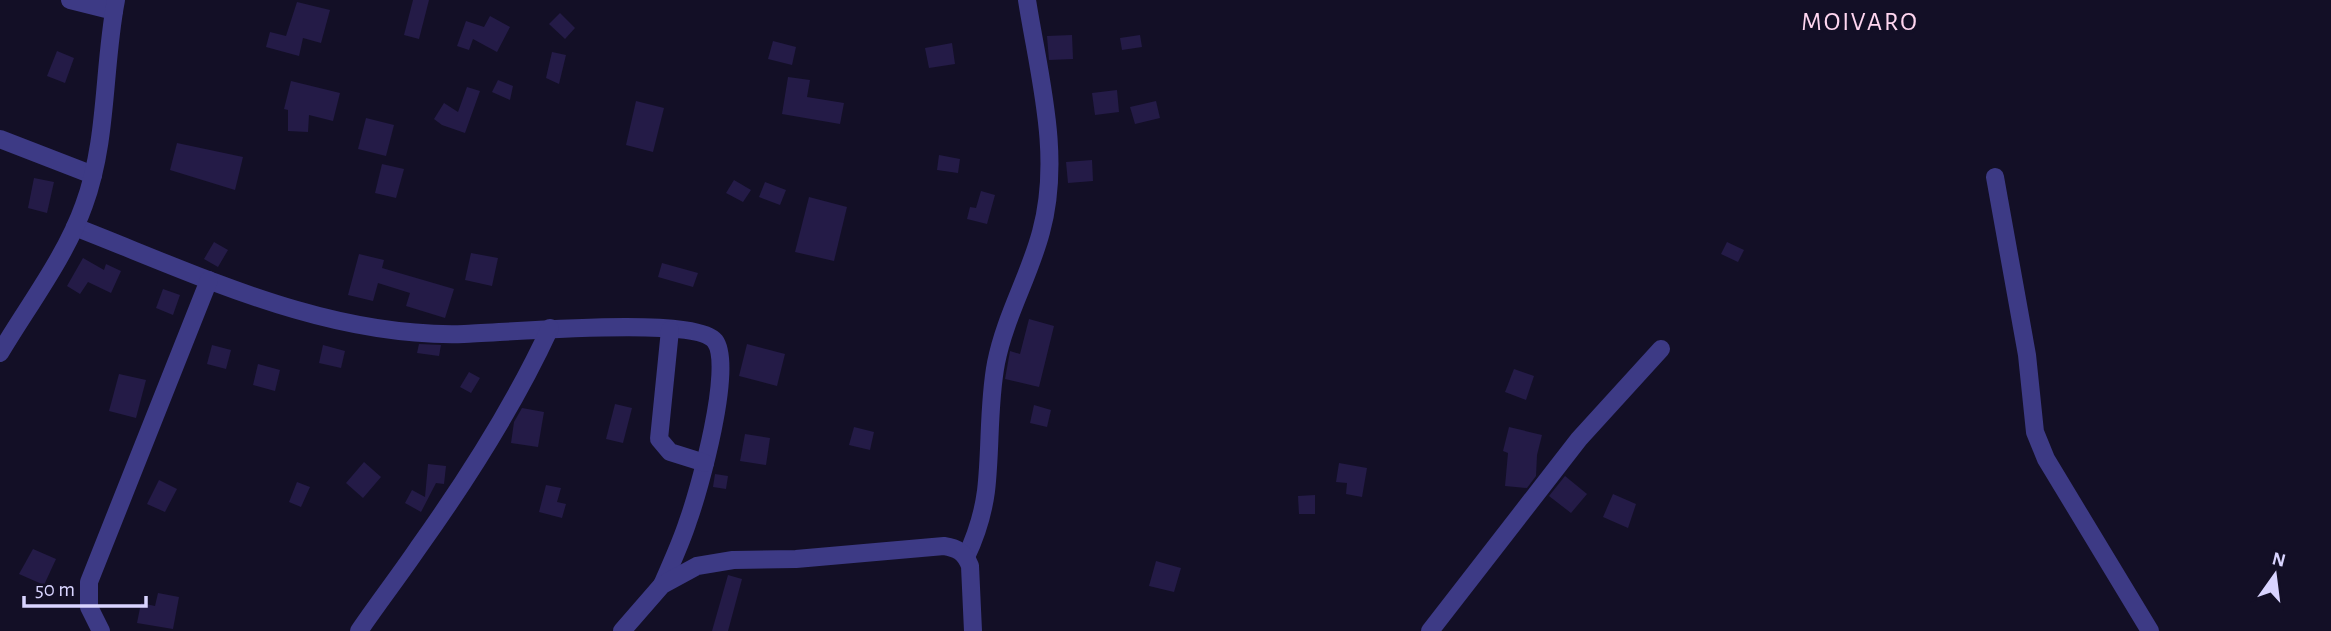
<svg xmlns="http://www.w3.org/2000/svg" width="2331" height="631" font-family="'Alegreya Sans',sans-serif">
<rect width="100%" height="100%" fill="#130f26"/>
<g fill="#241b47">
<polygon points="413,0 429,0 419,39 404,35"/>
<polygon points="297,2 330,10 321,43 303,38 299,56 266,47 270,32 286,36"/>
<polygon points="560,13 575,28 565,39 549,24"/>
<polygon points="490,16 510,27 497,52 473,39 469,50 457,46 466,21 484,27"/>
<polygon points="1072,35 1073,59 1049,60 1047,36"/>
<polygon points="1140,35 1142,47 1122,50 1120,38"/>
<polygon points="773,41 796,47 792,65 768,59"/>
<polygon points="952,43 955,64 929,68 925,48"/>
<polygon points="57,51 74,58 65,83 47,76"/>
<polygon points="552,52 566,55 559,84 546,78"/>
<polygon points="788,77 810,80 807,97 844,103 840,124 782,114"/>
<polygon points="498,80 513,86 510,100 492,92"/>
<polygon points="291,81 340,93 333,121 309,115 308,132 288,131 288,110 284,109"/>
<polygon points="467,87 480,91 465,133 442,125 434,119 444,103 458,112"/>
<polygon points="1117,90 1119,112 1095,115 1092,93"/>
<polygon points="636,101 664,108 653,152 626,145"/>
<polygon points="1156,101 1160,118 1135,124 1130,107"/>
<polygon points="366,118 394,125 386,156 358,149"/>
<polygon points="177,143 243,157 235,190 170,170"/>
<polygon points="939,155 960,159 958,173 937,170"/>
<polygon points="1092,160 1093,181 1068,183 1066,162"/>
<polygon points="382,164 404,169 396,198 375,193"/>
<polygon points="34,178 54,182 47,213 28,208"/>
<polygon points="734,180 751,190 743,202 726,193"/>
<polygon points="765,182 786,190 780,205 759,197"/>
<polygon points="981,191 995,195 987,224 967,219 970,207 976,208"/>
<polygon points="809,197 847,207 834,261 795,252"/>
<polygon points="214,242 228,250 218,267 204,259"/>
<polygon points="1727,242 1744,250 1738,262 1721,254"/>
<polygon points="471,253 498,258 492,286 465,280"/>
<polygon points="359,254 384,260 382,268 454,289 445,318 406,306 410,293 378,283 373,301 348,295"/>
<polygon points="83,258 104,270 106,264 121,271 111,293 88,282 80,294 67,286"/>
<polygon points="662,263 698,273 693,287 658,277"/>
<polygon points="163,289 180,295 173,315 156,308"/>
<polygon points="1029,319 1054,326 1039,387 1005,379 1010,351 1020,354"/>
<polygon points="419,344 441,345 439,356 417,353"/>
<polygon points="747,344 785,354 777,386 739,376"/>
<polygon points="212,345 231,350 226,369 207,364"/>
<polygon points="323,345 345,351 341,368 319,363"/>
<polygon points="258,364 280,370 275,391 253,385"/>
<polygon points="1514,369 1534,376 1526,400 1505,392"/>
<polygon points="469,372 480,378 471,393 460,387"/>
<polygon points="119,374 146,380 136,418 109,411"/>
<polygon points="615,404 632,408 623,443 606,439"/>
<polygon points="1034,405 1051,410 1047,427 1030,423"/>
<polygon points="522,408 544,412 538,447 511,443 514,422"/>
<polygon points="854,427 874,432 870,450 849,445"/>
<polygon points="1509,427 1542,435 1537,455 1536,476 1527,488 1505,486 1508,453 1503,451"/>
<polygon points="745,434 770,438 766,465 740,461"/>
<polygon points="364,462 381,477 363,498 346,483"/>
<polygon points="1339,463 1367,468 1362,497 1346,494 1347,483 1336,482"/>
<polygon points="428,464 446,466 444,484 436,483 421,512 405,503 412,490 425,497"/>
<polygon points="715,474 728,476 726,489 713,487"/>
<polygon points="1565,476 1587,494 1571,513 1549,496"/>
<polygon points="159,480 177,489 165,512 147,504"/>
<polygon points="297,482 310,487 301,507 289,502"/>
<polygon points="546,485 561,488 557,502 566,504 562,518 539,512"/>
<polygon points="1613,494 1636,504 1628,528 1603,517"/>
<polygon points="1315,495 1315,514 1299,514 1298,496"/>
<polygon points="33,549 56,559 44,585 19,574"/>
<polygon points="1156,561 1181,568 1174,592 1149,586"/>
<polygon points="728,575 742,579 728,631 712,631"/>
<polygon points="158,593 179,597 173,629 137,623 141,603 155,606"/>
</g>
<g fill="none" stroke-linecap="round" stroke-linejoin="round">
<g stroke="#3d3a85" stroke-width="18">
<polyline points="70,0 114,11"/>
<polyline points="0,139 93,175"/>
<polyline points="1995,177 2027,355 2035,432 2046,459 2150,631"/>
<path d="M 75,227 C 201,276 327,338 464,334 C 503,333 695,315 715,341 C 734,366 699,491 688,521 C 681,543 671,564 662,585"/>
<polyline points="670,330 659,439 670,452 705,463"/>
<path d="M 0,353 C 28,306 66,256 84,205 C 108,140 103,67 116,0"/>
<path d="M 966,557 C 976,536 983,514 986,491 C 991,449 988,405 996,363 C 1005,317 1029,277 1041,232 C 1062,156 1039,76 1027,0"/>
<polyline points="101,631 89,607 89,582 209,280"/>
<path d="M 359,631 C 378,603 399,576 418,548 C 468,478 514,406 550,328"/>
<path d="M 622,631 L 662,585 L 697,566 L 733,560 L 796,559 L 944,546 C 958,548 965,553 970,566 L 973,631"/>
<polyline points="1430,631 1579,439 1661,349"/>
</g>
</g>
<g text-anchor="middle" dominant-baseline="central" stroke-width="6" stroke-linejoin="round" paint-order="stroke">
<g font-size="26" letter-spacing="2" fill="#ffd6f0" stroke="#130f26">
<text x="1860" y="22">MOIVARO</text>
</g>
</g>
<g transform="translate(2275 575) rotate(14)" stroke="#130f26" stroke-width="5" paint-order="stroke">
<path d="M0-5L12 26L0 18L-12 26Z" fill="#d9d4ff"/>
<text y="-10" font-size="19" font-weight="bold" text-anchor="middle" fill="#d9d4ff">N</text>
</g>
<path d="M24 596v10h122v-10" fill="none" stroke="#d9d4ff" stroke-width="3.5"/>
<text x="35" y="596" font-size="21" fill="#d9d4ff" stroke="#130f26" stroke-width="5" paint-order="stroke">50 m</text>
</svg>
